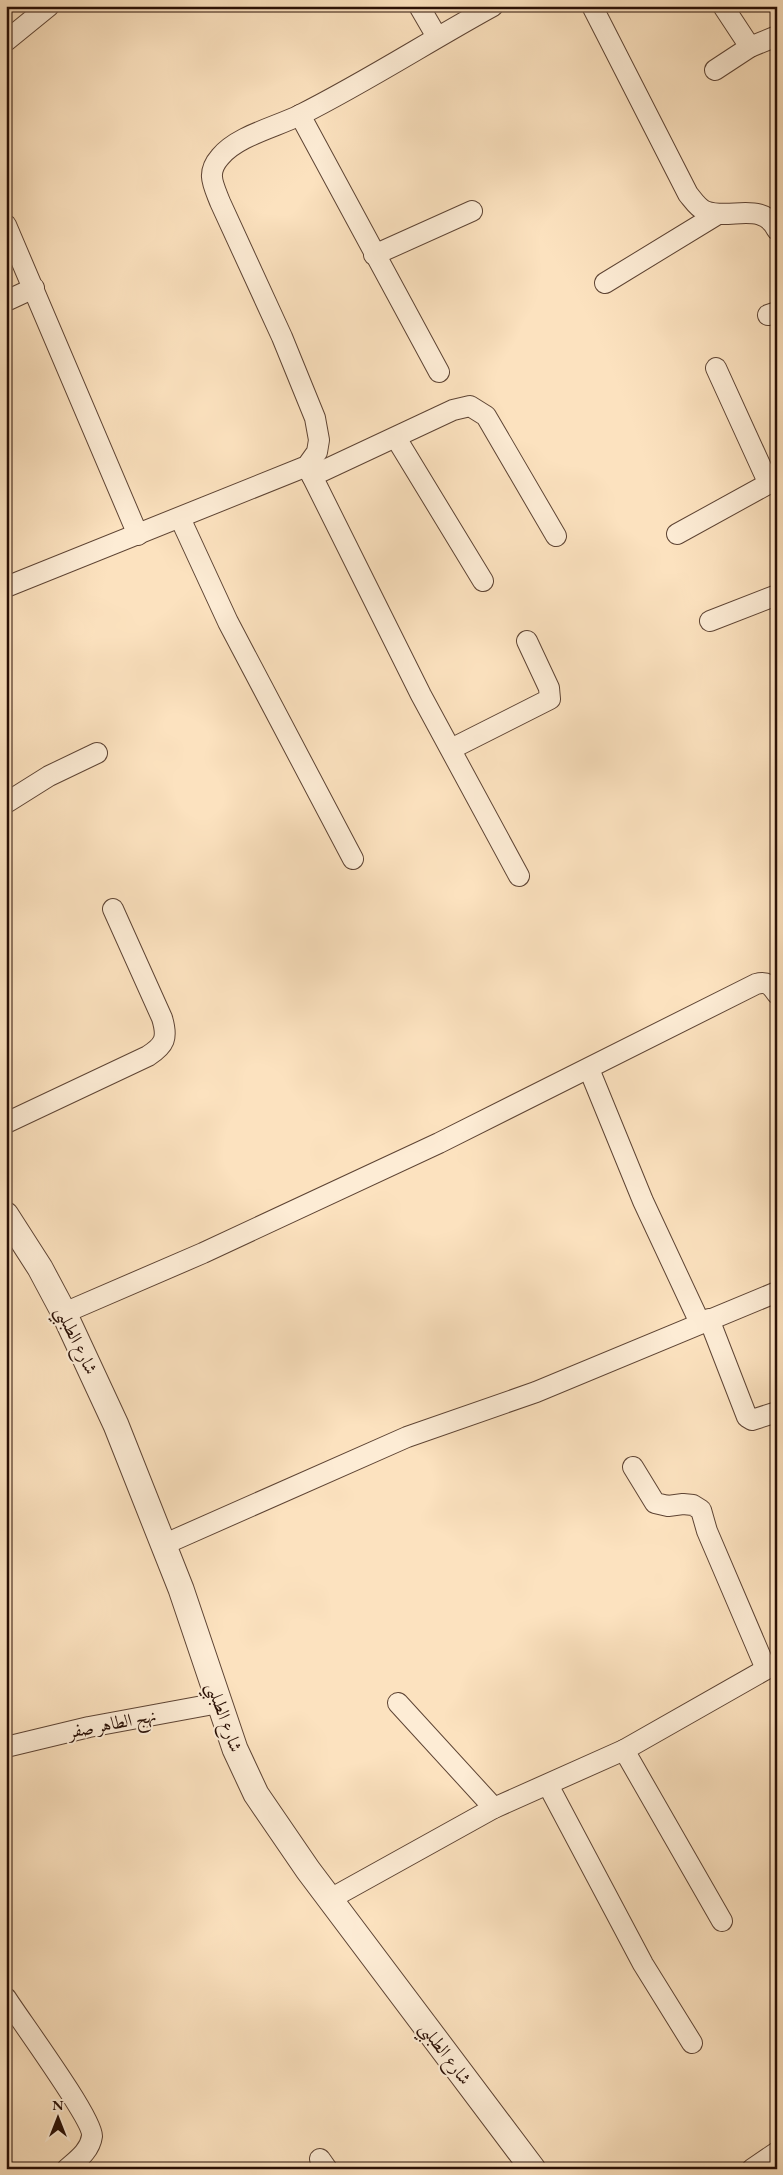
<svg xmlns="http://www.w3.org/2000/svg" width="783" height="2175" font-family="'EB Garamond',Amiri,serif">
<rect width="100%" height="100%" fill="#fce2bf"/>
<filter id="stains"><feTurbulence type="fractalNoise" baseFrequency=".004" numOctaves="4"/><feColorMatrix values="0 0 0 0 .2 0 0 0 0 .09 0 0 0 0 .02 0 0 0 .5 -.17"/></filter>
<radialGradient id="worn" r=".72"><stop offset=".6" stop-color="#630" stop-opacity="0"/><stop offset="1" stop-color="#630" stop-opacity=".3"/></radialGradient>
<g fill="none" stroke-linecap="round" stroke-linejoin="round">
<g stroke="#5e4434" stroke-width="22">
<g id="minor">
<polyline points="419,6 437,37"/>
<path d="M 592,6 L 688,194 C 693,200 698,208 705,211 C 729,221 763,200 777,230"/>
<polyline points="723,6 750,47"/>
<polyline points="6,41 49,6"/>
<polyline points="715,70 750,47 777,36"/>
<polyline points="300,115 439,372"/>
<polyline points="6,225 138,535"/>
<polyline points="374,255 472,211"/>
<polyline points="605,283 718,214"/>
<polyline points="6,301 34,288"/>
<polyline points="768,315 777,312"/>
<polyline points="716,368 768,482"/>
<polyline points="396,438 483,581"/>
<polyline points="307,466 421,695 519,876"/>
<polyline points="312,476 453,410 470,406 486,416 556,536"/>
<polyline points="180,518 228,622 353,859"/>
<polyline points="677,534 777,479"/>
<path d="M 6,587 L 307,466 L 317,452 L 319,440 L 315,418 L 282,337 L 220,202 C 213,184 206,173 220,157 C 237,136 276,127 300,115 C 366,82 429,41 493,6"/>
<polyline points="710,621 777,595"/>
<polyline points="451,749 550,699 549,688 527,641"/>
<polyline points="6,803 49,776 97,753"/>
<polyline points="589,1069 643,1201 700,1323"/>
<path d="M 6,1123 L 148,1056 C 165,1045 168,1038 162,1018 L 113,909"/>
<path d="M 64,1313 L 203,1253 L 439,1143 L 756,984 C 767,981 771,985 777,994"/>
<polyline points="709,1319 747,1417 752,1420 777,1412"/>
<polyline points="633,1467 655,1503 668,1506 683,1504 693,1505 701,1510 707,1531 766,1669"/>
<polyline points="165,1544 407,1437 536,1392 777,1292"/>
<polyline points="398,1703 494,1808"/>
<polyline points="6,1747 89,1727 219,1703"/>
<polyline points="624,1750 722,1921"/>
<polyline points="548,1785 643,1964 692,2043"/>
<polyline points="330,1899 494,1808 624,1750 777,1663"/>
<path d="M 6,1998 C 20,2020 93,2119 92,2136 C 90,2151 77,2160 67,2169"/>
<polyline points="320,2159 327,2169"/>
<polyline points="752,2169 777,2152"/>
</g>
</g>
<g stroke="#5e4434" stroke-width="27">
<polyline id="tertiary" points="6,1215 40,1268 64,1313 116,1425 181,1589 235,1749 256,1794 308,1870 533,2169"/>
</g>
<use href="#minor" stroke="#fdecd5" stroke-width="20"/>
<use href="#tertiary" stroke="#fdecd5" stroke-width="25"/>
</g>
<g text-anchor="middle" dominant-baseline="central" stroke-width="4" stroke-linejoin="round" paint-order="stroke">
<g font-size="18" fill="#290f05" stroke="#fdecd5">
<text transform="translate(77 1340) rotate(64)">شارع الطبلبي</text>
<text transform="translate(225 1717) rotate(70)">شارع الطبلبي</text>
<text transform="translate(112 1723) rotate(-11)">نهج الطاهر صفر</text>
<text transform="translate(446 2053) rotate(53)">شارع الطبلبي</text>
</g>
</g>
<rect width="783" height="2175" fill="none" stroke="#fce2bf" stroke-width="25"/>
<rect x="8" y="8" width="768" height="2160" fill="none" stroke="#290f05" stroke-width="2.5"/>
<rect x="12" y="12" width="758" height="2150" fill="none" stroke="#290f05"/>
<g transform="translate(58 2118)" stroke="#fdecd5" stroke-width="4" paint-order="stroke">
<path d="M0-4L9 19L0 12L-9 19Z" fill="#290f05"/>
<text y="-8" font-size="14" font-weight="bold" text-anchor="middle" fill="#290f05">N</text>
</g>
<rect width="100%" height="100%" filter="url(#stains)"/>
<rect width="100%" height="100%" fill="url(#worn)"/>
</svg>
